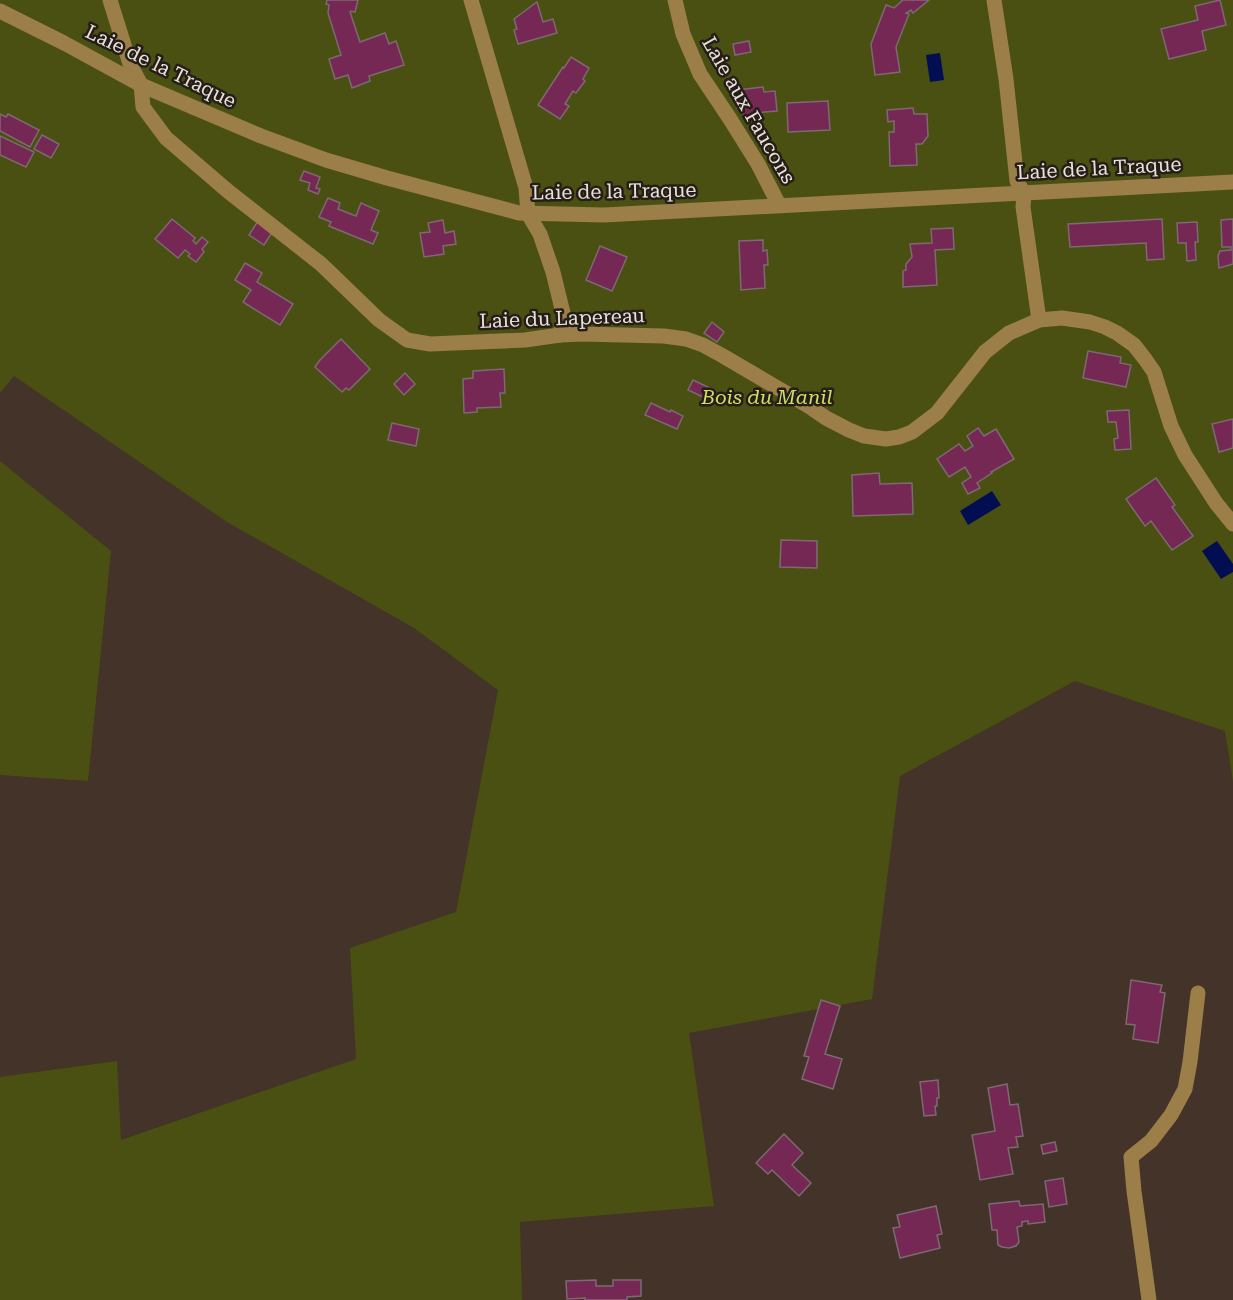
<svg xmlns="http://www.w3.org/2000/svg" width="1233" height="1300" font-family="'Roboto Serif',serif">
<rect width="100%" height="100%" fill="#433329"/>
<g fill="#4a5011">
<polygon points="0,0 1233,0 1233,782 1225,731 1075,681 900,776 872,999 689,1033 714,1206 520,1222 522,1300 0,1300 0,1077 117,1061 121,1140 356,1059 350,948 456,912 498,690 414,628 227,522 14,376 0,393"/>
<polygon points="0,461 111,551 88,781 0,775"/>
</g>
<g fill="#020e51">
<polygon points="940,53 944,80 930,82 926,55"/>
<polygon points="992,491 1001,505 968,525 960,511"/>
<polygon points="1217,541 1233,564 1233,572 1221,579 1202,551"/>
</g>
<g fill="#752854" stroke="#7d6972" stroke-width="1.5">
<polygon points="327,0 358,0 355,12 351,11 350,12 360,42 385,33 389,44 396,41 404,65 369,76 370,81 352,88 348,75 335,79 329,59 341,55 328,13 329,5 326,4"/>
<polygon points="903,0 929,0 913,13 911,10 906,13 909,14 896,47 900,72 875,75 871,44 886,5 894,8"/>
<polygon points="1220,0 1226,25 1202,31 1206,50 1169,59 1161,29 1198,20 1195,6"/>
<polygon points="537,2 543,22 553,19 557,33 518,44 514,30 517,29 514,19"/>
<polygon points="749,41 751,52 735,55 733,44"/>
<polygon points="571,57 589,68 583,79 585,81 576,93 573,91 565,104 569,106 560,119 538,105 563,67 564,68"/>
<polygon points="763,87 764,92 775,91 777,111 754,113 746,122 741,108 737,108 737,90"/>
<polygon points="828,101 830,130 788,132 787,103"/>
<polygon points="913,108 914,114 927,114 928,136 922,144 916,144 917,165 890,166 889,132 894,132 894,121 888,122 887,110"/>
<polygon points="0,114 6,117 8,114 39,130 30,147 0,131"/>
<polygon points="42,135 59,144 51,158 34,149"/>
<polygon points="0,136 34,152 26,167 0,155"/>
<polygon points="304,171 320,177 316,188 320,189 318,194 308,190 310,183 300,180"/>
<polygon points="328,198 340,203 338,209 356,216 361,203 379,211 371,230 378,233 373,244 329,226 331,222 319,217"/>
<polygon points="172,219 195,238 193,241 196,244 202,237 208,242 202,249 204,252 196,262 188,256 190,254 185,250 178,258 155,239"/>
<polygon points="1162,219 1164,259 1147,260 1146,243 1070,247 1068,224"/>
<polygon points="1233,219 1233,264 1219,268 1218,256 1220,251 1231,250 1231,247 1222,247 1221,220"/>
<polygon points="443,220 445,233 454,231 456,244 443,246 444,254 424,257 420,233 430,232 428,223"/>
<polygon points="258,221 273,231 264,245 249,235"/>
<polygon points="1197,222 1198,242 1195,242 1196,260 1187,261 1186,243 1178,243 1177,223"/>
<polygon points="953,228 954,249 935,250 937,285 903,287 903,271 906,270 906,264 912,257 910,244 932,243 931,229"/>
<polygon points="763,240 763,251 767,250 768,265 764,265 765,288 741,290 739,241"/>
<polygon points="600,246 627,257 612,291 586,280"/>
<polygon points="245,263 262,273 257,282 293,304 280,325 243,302 251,290 235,280"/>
<polygon points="712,322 724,332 717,342 704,333"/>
<polygon points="341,339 370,369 349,390 346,388 342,392 315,367 320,360"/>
<polygon points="1088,351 1121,357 1120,363 1131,365 1126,387 1083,378"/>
<polygon points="504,369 505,393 500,393 501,407 477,408 477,412 464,413 463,379 473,378 473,371"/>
<polygon points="405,373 415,384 404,395 394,384"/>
<polygon points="693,380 712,389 707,399 688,390"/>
<polygon points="651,403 670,412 671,410 683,416 677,429 645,415"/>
<polygon points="1129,410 1131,449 1115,450 1114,439 1118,438 1116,422 1108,422 1107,411"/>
<polygon points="1233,419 1233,448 1219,452 1212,424"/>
<polygon points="392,423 419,429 416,446 388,440"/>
<polygon points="978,428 984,436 996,429 1014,459 991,472 992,473 977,483 980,488 968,494 962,483 971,477 965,467 949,477 937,459 959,444 965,451 973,446 967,436"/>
<polygon points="879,473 880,484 912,483 913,514 853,516 852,475"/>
<polygon points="1156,478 1175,505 1172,507 1193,536 1172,550 1151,521 1145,526 1126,499"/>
<polygon points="781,540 817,541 817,568 780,567"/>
<polygon points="1131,980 1162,985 1160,992 1165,993 1158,1043 1133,1039 1135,1025 1126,1024"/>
<polygon points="821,1000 840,1006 825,1054 842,1059 833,1089 802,1079 809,1057 804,1056"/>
<polygon points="938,1080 939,1098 937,1098 937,1106 935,1106 936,1115 924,1116 920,1082"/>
<polygon points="1007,1084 1010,1105 1018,1104 1023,1136 1016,1137 1018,1147 1008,1148 1013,1174 980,1180 972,1135 995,1131 988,1088"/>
<polygon points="784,1134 803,1153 792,1165 811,1183 799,1196 772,1170 768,1174 756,1163"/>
<polygon points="1055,1142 1057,1151 1043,1154 1041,1145"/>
<polygon points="1063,1178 1067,1204 1049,1207 1045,1181"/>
<polygon points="1019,1201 1020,1206 1043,1204 1045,1222 1028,1224 1028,1221 1022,1222 1022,1226 1017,1227 1019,1242 1016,1246 1009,1248 1002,1247 998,1245 997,1230 992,1230 989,1204"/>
<polygon points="936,1206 942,1234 937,1235 940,1248 900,1258 893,1228 900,1227 897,1215"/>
<polygon points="596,1280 596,1286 613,1286 613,1280 641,1280 641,1296 627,1297 627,1300 585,1300 585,1298 567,1299 566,1281"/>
</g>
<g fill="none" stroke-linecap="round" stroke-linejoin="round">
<g stroke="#9c7e48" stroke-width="15">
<polyline points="110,0 130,64 141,85 143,107 166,138 229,192 321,264 379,320 407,340 430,344 525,340 560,335 581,334 664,336 686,339 703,345 723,356 810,407 826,418 849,430 864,436 886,439 899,437 912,432 937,413 985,352 1009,333 1039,320 1062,318 1090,322 1105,327 1117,333 1134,345 1145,359 1154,372 1171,426 1185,455 1216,503 1233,524"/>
<polyline points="471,0 526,188 528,214 540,234 553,272 564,317 560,335"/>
<polyline points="675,0 683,34 700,74 730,119 758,164 779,205"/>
<polyline points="994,0 1006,79 1017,181 1024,194 1023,207 1039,320"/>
<polyline points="0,11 64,43 141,85 261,136 326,160 387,178 519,213 604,215 1233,182"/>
<polyline points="1149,1300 1134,1191 1131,1157 1151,1141 1171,1115 1185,1089 1190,1062 1198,993"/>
</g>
</g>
<g text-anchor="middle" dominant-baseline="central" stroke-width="5" stroke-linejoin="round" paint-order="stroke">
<g font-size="20" fill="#eae0d9" stroke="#241d18">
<text transform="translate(161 66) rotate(26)">Laie de la Traque</text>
<text transform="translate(749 110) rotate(60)">Laie aux Faucons</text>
<text transform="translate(1099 168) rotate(-3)">Laie de la Traque</text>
<text transform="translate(614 191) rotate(-1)">Laie de la Traque</text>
<text transform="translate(562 318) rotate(-2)">Laie du Lapereau</text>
</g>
<g font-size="20" font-style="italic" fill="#d0df62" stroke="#241d18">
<text x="767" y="397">Bois du Manil</text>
</g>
</g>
</svg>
